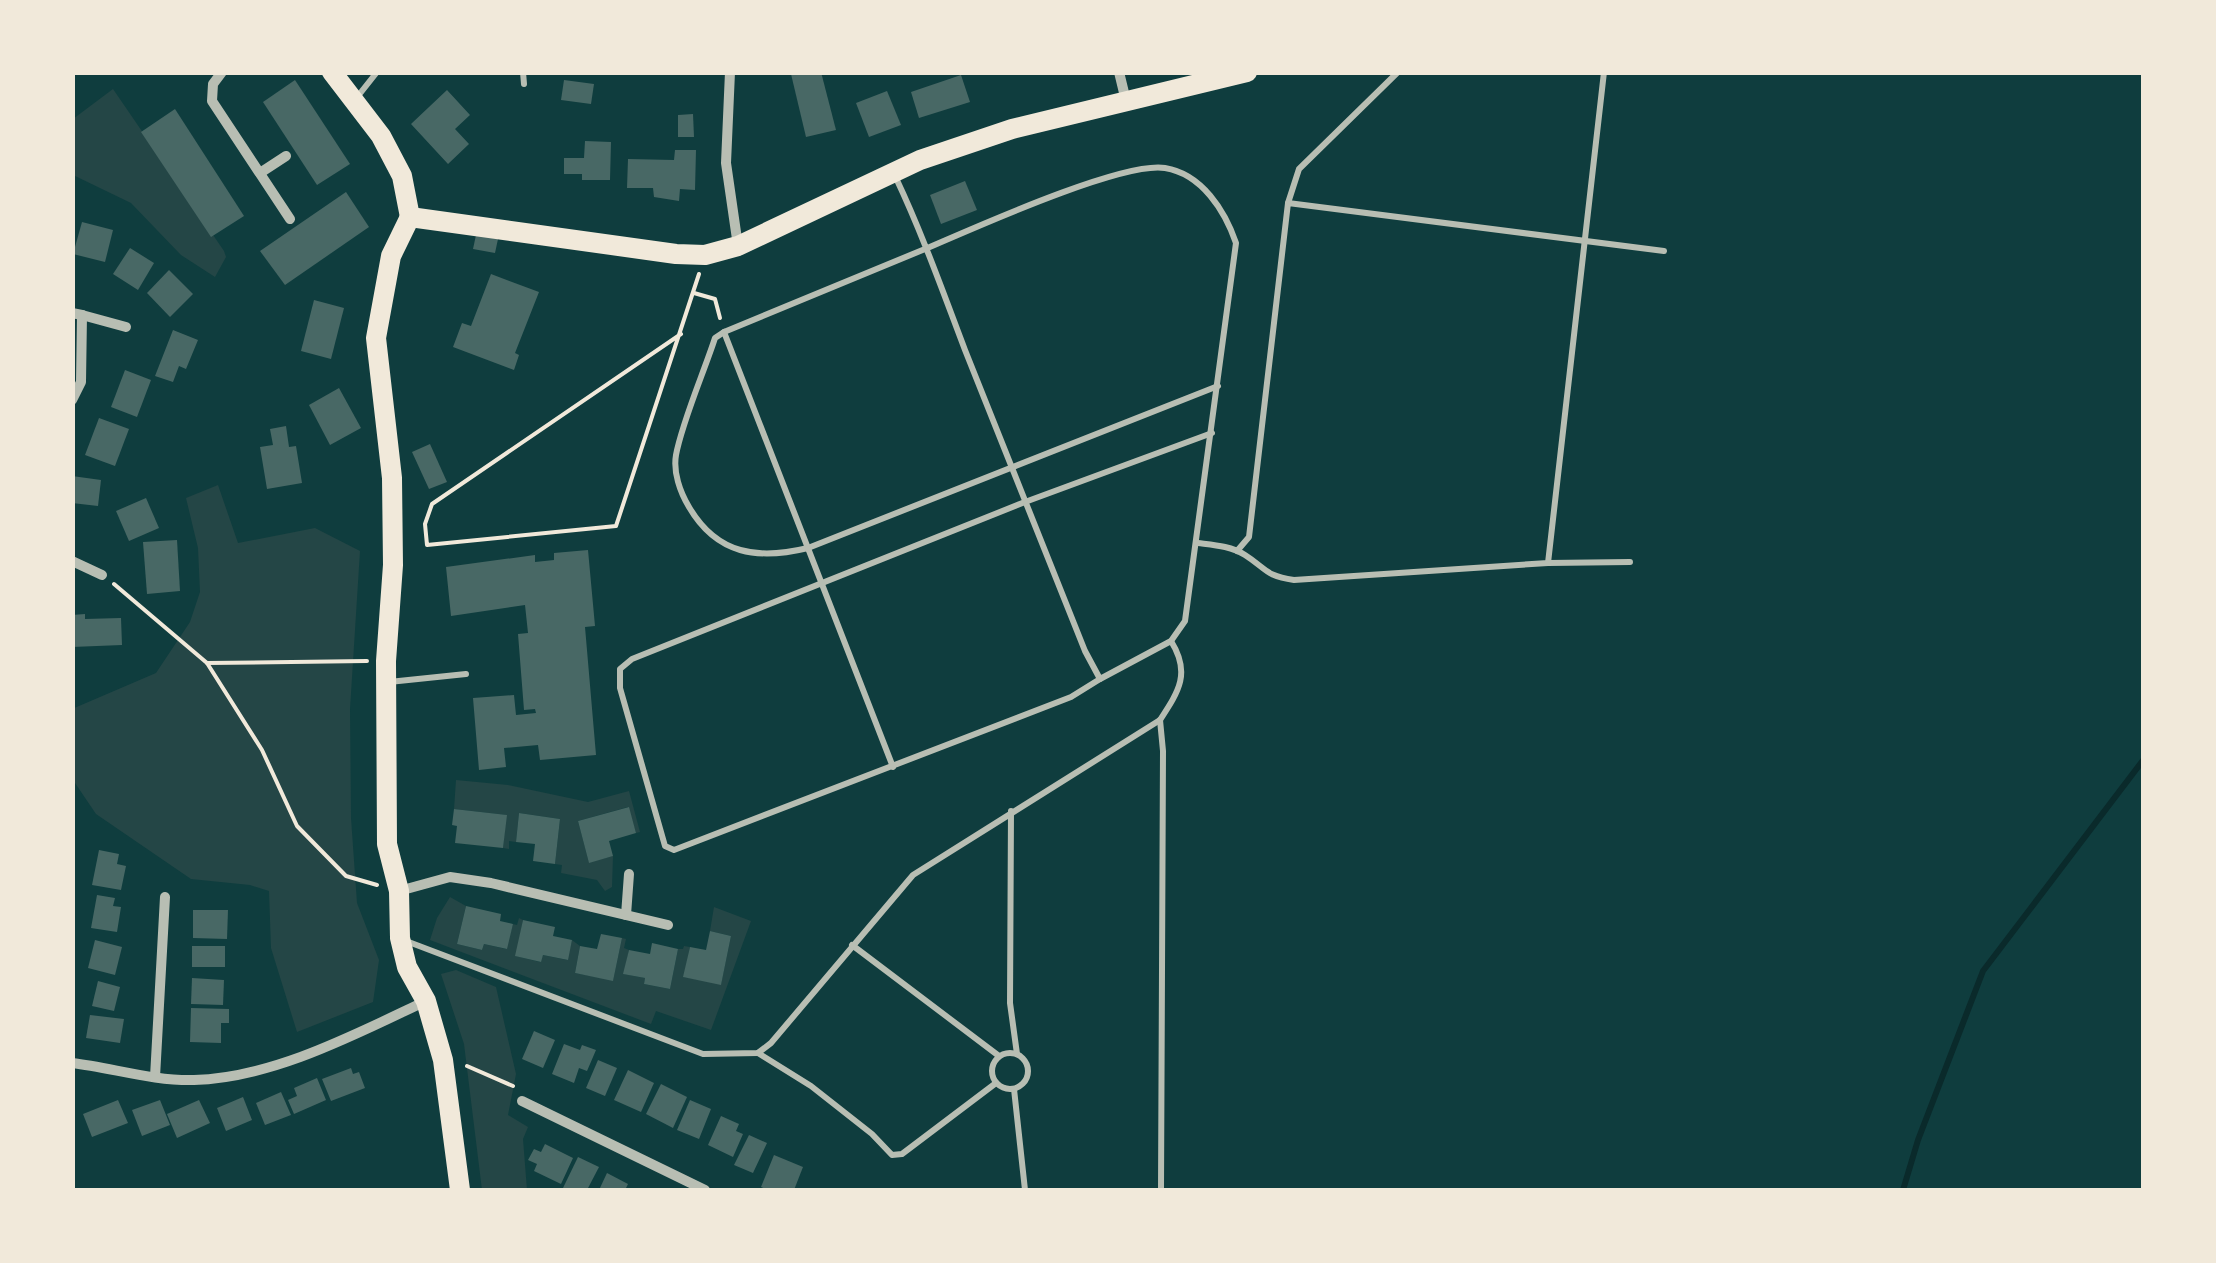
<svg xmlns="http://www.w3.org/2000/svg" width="2216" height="1263" font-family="'Source Serif 4',serif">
<rect width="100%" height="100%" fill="#0f3d3e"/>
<g fill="#244646">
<polygon points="113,89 224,251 226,257 215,277 181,255 131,203 73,175 73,119"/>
<polygon points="218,485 238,543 315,528 360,551 350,709 351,818 357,903 379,960 373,1002 297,1032 271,948 269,891 250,885 191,879 96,814 73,780 72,709 156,673 190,622 200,592 198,548 186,498"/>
<polygon points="456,780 508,785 588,802 629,791 640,832 636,833 628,807 578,821 589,862 613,856 612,887 605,891 597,880 561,873 562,865 555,864 560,819 519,813 516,842 509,841 509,849 503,848 506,815 454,809"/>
<polygon points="450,897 466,906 457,944 482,950 484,944 506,949 513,924 517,925 519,918 523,920 516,956 540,962 543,955 567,960 572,940 580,946 575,973 613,980 622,938 626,939 624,948 629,950 624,974 645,978 644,984 670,989 678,949 683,949 684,946 690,947 684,977 721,984 731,936 710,931 714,907 751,921 711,1030 656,1011 651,1024 430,940 437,918"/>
<polygon points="456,970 496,987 516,1074 508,1115 528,1127 523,1139 527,1190 482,1190 464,1044 441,974"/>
</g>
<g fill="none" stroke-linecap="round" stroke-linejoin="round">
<polyline stroke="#0a2a2b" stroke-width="6" points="1903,1190 1918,1140 1983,971 2144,759"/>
</g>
<g fill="#486865">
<polygon points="795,72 821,72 836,130 806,137 791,74"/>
<polygon points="961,75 970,102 919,118 911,92"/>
<polygon points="295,80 350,164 317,185 263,102"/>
<polygon points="564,80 594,84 591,104 561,100"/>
<polygon points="447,90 470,115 455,129 469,144 448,164 411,124"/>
<polygon points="887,91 901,125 869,137 856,103"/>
<polygon points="175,109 244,216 211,237 141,132"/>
<polygon points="693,114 694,137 678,137 678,115"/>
<polygon points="585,141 611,142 610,180 582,180 582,174 564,174 564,158 584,158"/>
<polygon points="675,150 696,150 695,190 680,189 679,201 654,197 653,188 627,188 628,159 674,160"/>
<polygon points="965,181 977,210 941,224 930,195"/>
<polygon points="346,192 369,227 285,285 260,251"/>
<polygon points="82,222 113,230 105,262 73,254"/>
<polygon points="476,235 498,239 495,253 473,249"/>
<polygon points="130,248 154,263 138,290 113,274"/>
<polygon points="169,270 193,294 170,317 147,293"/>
<polygon points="491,274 539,292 515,353 519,355 514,370 453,347 462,323 471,326"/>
<polygon points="314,300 344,308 331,359 301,351"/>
<polygon points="173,330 198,340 186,369 179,366 173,382 155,376"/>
<polygon points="125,370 151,380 137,417 111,407"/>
<polygon points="339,388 361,428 330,445 309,405"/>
<polygon points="99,418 129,429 115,466 85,455"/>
<polygon points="286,426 289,447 296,446 302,483 267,489 260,447 273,445 270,429"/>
<polygon points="430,444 447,482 429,489 412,452"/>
<polygon points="72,476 101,480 98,506 72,503"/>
<polygon points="146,498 159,528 129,541 116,511"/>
<polygon points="177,540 180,591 147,594 143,542"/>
<polygon points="588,550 595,626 585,627 596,755 540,760 538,745 504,748 506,767 479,770 473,698 514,695 516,715 536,713 535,709 524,710 518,634 528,633 525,605 451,616 446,567 535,555 535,562 554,560 554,553"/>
<polygon points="85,614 85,619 121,618 122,645 72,647 72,615"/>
<polygon points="629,807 636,833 609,841 613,856 589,863 578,821"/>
<polygon points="454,809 507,815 503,848 455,843 457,826 452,825"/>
<polygon points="519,813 560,819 555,864 533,861 535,844 516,842"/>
<polygon points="99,850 119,854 117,864 126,866 121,890 92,885"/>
<polygon points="97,895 115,898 113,906 121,907 117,932 91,928"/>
<polygon points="466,906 501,914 500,921 513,924 507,949 484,944 482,950 457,944"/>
<polygon points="193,910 228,910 227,939 193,938"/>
<polygon points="523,920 555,927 553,936 572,940 568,960 543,955 541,962 515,956"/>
<polygon points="710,931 731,936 721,985 683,977 690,947 706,950"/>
<polygon points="601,934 622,938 613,981 575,973 580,946 597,949"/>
<polygon points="95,940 122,947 115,975 88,968"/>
<polygon points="652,943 678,949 670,989 644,984 645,978 623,974 629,950 650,954"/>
<rect x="192" y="946" width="33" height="21"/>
<polygon points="192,978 224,980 223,1005 191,1004"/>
<polygon points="98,981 120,987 114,1011 92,1006"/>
<polygon points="191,1008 229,1009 229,1023 221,1023 221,1043 190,1042"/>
<polygon points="90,1015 124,1019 120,1043 86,1038"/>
<polygon points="534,1031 555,1040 543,1068 522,1059"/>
<polygon points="564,1044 580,1050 582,1045 596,1050 587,1071 579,1068 574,1083 552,1074"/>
<polygon points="598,1060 617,1068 605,1096 586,1088"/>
<polygon points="351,1068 353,1074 359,1072 365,1088 331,1101 322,1079"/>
<polygon points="628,1070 654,1083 641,1112 614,1100"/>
<polygon points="317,1078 326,1100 294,1114 288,1100 297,1096 294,1088"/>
<polygon points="661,1084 687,1097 673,1128 646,1114"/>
<polygon points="281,1092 291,1115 265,1125 256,1103"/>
<polygon points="243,1097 252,1120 226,1131 217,1108"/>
<polygon points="118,1100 128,1123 92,1137 83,1114"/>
<polygon points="160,1100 170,1125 142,1136 132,1110"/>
<polygon points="199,1100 210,1123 177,1138 167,1114"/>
<polygon points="690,1100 711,1109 699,1139 677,1130"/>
<polygon points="721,1116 739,1124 736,1131 743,1134 733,1157 708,1145"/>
<polygon points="749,1135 767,1143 753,1173 734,1165"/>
<polygon points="545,1144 573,1158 561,1184 534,1171 537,1164 528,1160 534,1149 541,1152"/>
<polygon points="774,1155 803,1167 794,1190 769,1190 761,1187"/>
<polygon points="578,1157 599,1167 587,1190 563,1188"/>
<polygon points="607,1173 628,1184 625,1190 599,1190"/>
</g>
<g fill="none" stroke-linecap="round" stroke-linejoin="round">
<g stroke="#f1e9da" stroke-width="4">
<polyline points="694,293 715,299 720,318"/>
<polyline points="681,334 432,504 425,524 427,545 616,526 699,274"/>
<polyline points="114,584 207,663 262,750 297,826 346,876 377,885"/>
<polyline points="207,663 367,661"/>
<polyline points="467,1066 513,1086"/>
</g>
<g stroke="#b8beb3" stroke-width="6">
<polyline points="523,72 524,84"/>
<polyline points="358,96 377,72"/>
<polyline points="1288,203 1299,169 1398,72"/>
<path d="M 724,332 L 715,338 C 704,372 682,422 676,455 C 673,472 680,492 689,507 C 717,555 758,560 808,548 L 1218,386"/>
<path d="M 1198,543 C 1214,545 1231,546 1245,555 C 1267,569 1265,576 1294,580 L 1548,563 L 1604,72"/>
<polyline points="1237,551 1249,537 1288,203 1664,251"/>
<polyline points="1548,563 1630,562"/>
<polyline points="1100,679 1071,697 674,850 665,846 620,688 620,669 632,659 1025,502 1212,433"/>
<polyline points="389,682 466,674"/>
<polyline points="1160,720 1163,751 1161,1190"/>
<path d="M 893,767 L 724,332 L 925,249 C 972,229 1122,161 1165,168 C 1202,174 1225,211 1236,243 L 1185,621 L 1171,641 L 1100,679 L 1085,651 C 1045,551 1005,450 965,350 C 943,292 922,233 896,178"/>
<polyline points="1011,811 1010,1003 1017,1054"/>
<path d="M 406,941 L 703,1054 L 758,1053 L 771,1043 L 913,875 L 1160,720 C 1179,691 1191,673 1171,641"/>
<polyline points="852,945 999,1056"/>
<circle cx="1010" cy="1071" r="18"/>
<polyline points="758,1053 811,1086 872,1134 892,1155 902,1154 996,1083"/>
<polyline points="1014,1089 1025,1190"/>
</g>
<g stroke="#b8beb3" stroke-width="10">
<polyline points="222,72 213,84 212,101 290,219"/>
<polyline points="730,72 726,163 738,246"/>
<polyline points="1119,72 1126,101"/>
<polyline points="260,173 286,156"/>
<polyline points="72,313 82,315 81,382 72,400"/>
<polyline points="82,315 126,327"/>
<polyline points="72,561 102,575"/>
<polyline points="399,891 450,877 491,883 668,925"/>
<polyline points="626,915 629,874"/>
<path d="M 72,1063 C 113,1068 153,1081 194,1080 C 273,1078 356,1034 426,1001"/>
<polyline points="155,1077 165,897"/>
<polyline points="522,1101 705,1190"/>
</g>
<g stroke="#f1e9da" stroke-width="20">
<polyline points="332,72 381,136 402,176 410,217"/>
<polyline points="410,217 391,256 376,338 392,478 393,565 386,661 387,844 399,891 400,938 407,967 426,1001 443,1060 460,1190"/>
<polyline points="410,217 676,254 705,255 738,246 920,160 1012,129 1247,72"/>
</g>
</g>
<rect width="2216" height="1263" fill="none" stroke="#f1e9da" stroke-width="150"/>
</svg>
